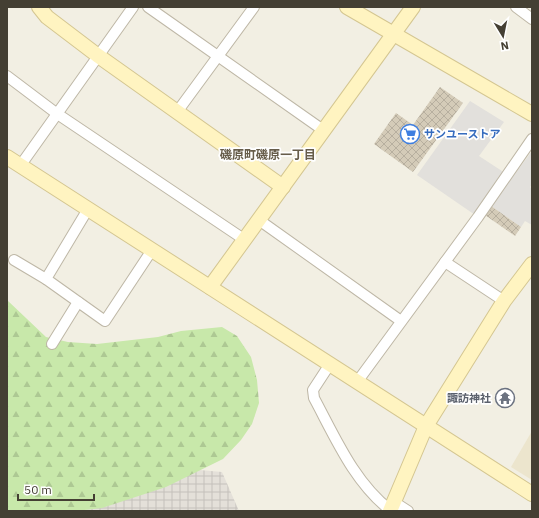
<svg xmlns="http://www.w3.org/2000/svg" width="539" height="518" font-family="'IBM Plex Sans','Noto Sans JP',sans-serif">
<defs>
<pattern id="industrial-grid" width="8" height="8" patternUnits="userSpaceOnUse"><rect width="8" height="8" fill="#e4e0d9"/><path d="M0 4h8M4 0v8" fill="none" stroke="#c5c1bb"/></pattern>
<pattern id="forest-firs" width="22" height="20" patternUnits="userSpaceOnUse"><rect width="22" height="20" fill="#c8e8aa"/><path d="M5 1l3.5 6h-7zM16 11l3.5 6h-7z" fill="#adc893"/></pattern>
<pattern id="building-cross-hatch" width="8" height="8" patternUnits="userSpaceOnUse"><rect width="8" height="8" fill="#d4cbb8"/><path d="M0 0l8 8M0 8l8-8" fill="none" stroke="#b7af9f"/></pattern>
</defs>
<rect width="100%" height="100%" fill="#f2efe3"/>
<polygon fill="url(#industrial-grid)" points="97,461 222,472 239,511 86,511"/>
<polygon fill="#ece5cd" points="532,431 532,480 511,467"/>
<polygon fill="url(#forest-firs)" points="7,300 46,337 68,342 97,344 158,337 181,331 222,327 237,336 251,357 257,380 259,403 252,424 241,440 223,459 166,487 102,508 76,511 7,511"/>
<g fill="#e2e0dc">
<polygon points="470,101 504,122 479,156 508,175 478,217 417,175"/>
<polygon points="532,151 532,185 530,187 532,189 532,225 525,221 521,227 491,206"/>
</g>
<g fill="url(#building-cross-hatch)">
<polygon points="440,87 463,103 413,172 374,144 396,113 413,125"/>
<polygon points="491,206 521,227 515,236 485,215"/>
</g>
<g fill="none" stroke-linecap="round" stroke-linejoin="round">
<g stroke="#beb7a6" stroke-width="12">
<g id="street">
<polyline points="148,7 323,130"/>
<polyline points="516,7 532,19"/>
<polyline points="7,76 56,113 245,240"/>
<polyline points="177,112 254,7"/>
<polyline points="20,166 133,7"/>
<polyline points="88,209 46,279 105,321 152,250"/>
<polyline points="259,220 401,321"/>
<polyline points="14,260 46,279"/>
<polyline points="445,262 504,301"/>
<polyline points="52,344 78,302"/>
<path d="M 330,364 L 313,390 L 314,398 C 335,437 354,482 390,510"/>
<polyline points="357,382 478,217 532,139"/>
<polyline points="394,502 408,511"/>
</g>
</g>
<g stroke="#d4c691" stroke-width="16">
<g id="secondary">
<polyline points="39,7 47,17 97,55 283,187"/>
<polyline points="347,7 532,114"/>
<polyline points="7,157 532,494"/>
<polyline points="210,287 413,7"/>
<polyline points="390,511 426,426 504,301 532,264"/>
</g>
</g>
<use href="#street" stroke="#fff" stroke-width="10"/>
<use href="#secondary" stroke="#fff4c1" stroke-width="14"/>
</g>
<defs>
<g id="supermarket-ring" transform="scale(1)"><circle r="9.5" fill="#fff" stroke="#3f7fe0" stroke-width="1.5"/><path d="M-6-5.5h2.5l.6 2H6L4.5 2H-2.5L-4.4-4H-6ZM-1.5 3.2a1.3 1.3 0 1 0 .1 0ZM3 3.2a1.3 1.3 0 1 0 .1 0Z" fill="#3f7fe0"/></g>
<g id="temple-ring" transform="scale(1)"><circle r="9.5" fill="#fff" stroke="#6b7280" stroke-width="1.5"/><path d="M0-6L5-2H3V0L6.5 2.5H4V6H1.5V3h-3V6H-4V2.5H-6.5L-3 0V-2H-5Z" fill="#6b7280"/></g>
</defs>
<g fill-rule="evenodd">
<use href="#supermarket-ring" x="410" y="134"/>
<use href="#temple-ring" x="505" y="398"/>
</g>
<g text-anchor="middle" dominant-baseline="central" stroke-width="3.5" stroke-linejoin="round" paint-order="stroke">
<g font-size="11" font-weight="bold" fill="#366cbe" stroke="#fff" text-anchor="start">
<text x="424" y="134">サンユーストア</text>
</g>
<g font-size="11" font-weight="bold" fill="#5b616d" stroke="#fff" text-anchor="end">
<text x="491" y="398">諏訪神社</text>
</g>
<g font-size="12" font-weight="bold" fill="#675d4a" stroke="#fff">
<text x="268" y="154">磯原町磯原一丁目</text>
</g>
</g>
<rect width="539" height="518" fill="none" stroke="#443f33" stroke-width="16"/>
<g transform="translate(503 36) rotate(170)" stroke="#ffffff" stroke-width="3" paint-order="stroke">
<path d="M0-3L7 15L0 10L-7 15Z" fill="#443f33"/>
<text y="-6" font-size="11" font-weight="bold" text-anchor="middle" fill="#443f33">N</text>
</g>
<path d="M18 494v6h76v-6" fill="none" stroke="#443f33" stroke-width="2"/>
<text x="24" y="494" font-size="12" fill="#443f33" stroke="#ffffff" stroke-width="3" paint-order="stroke">50 m</text>
</svg>
